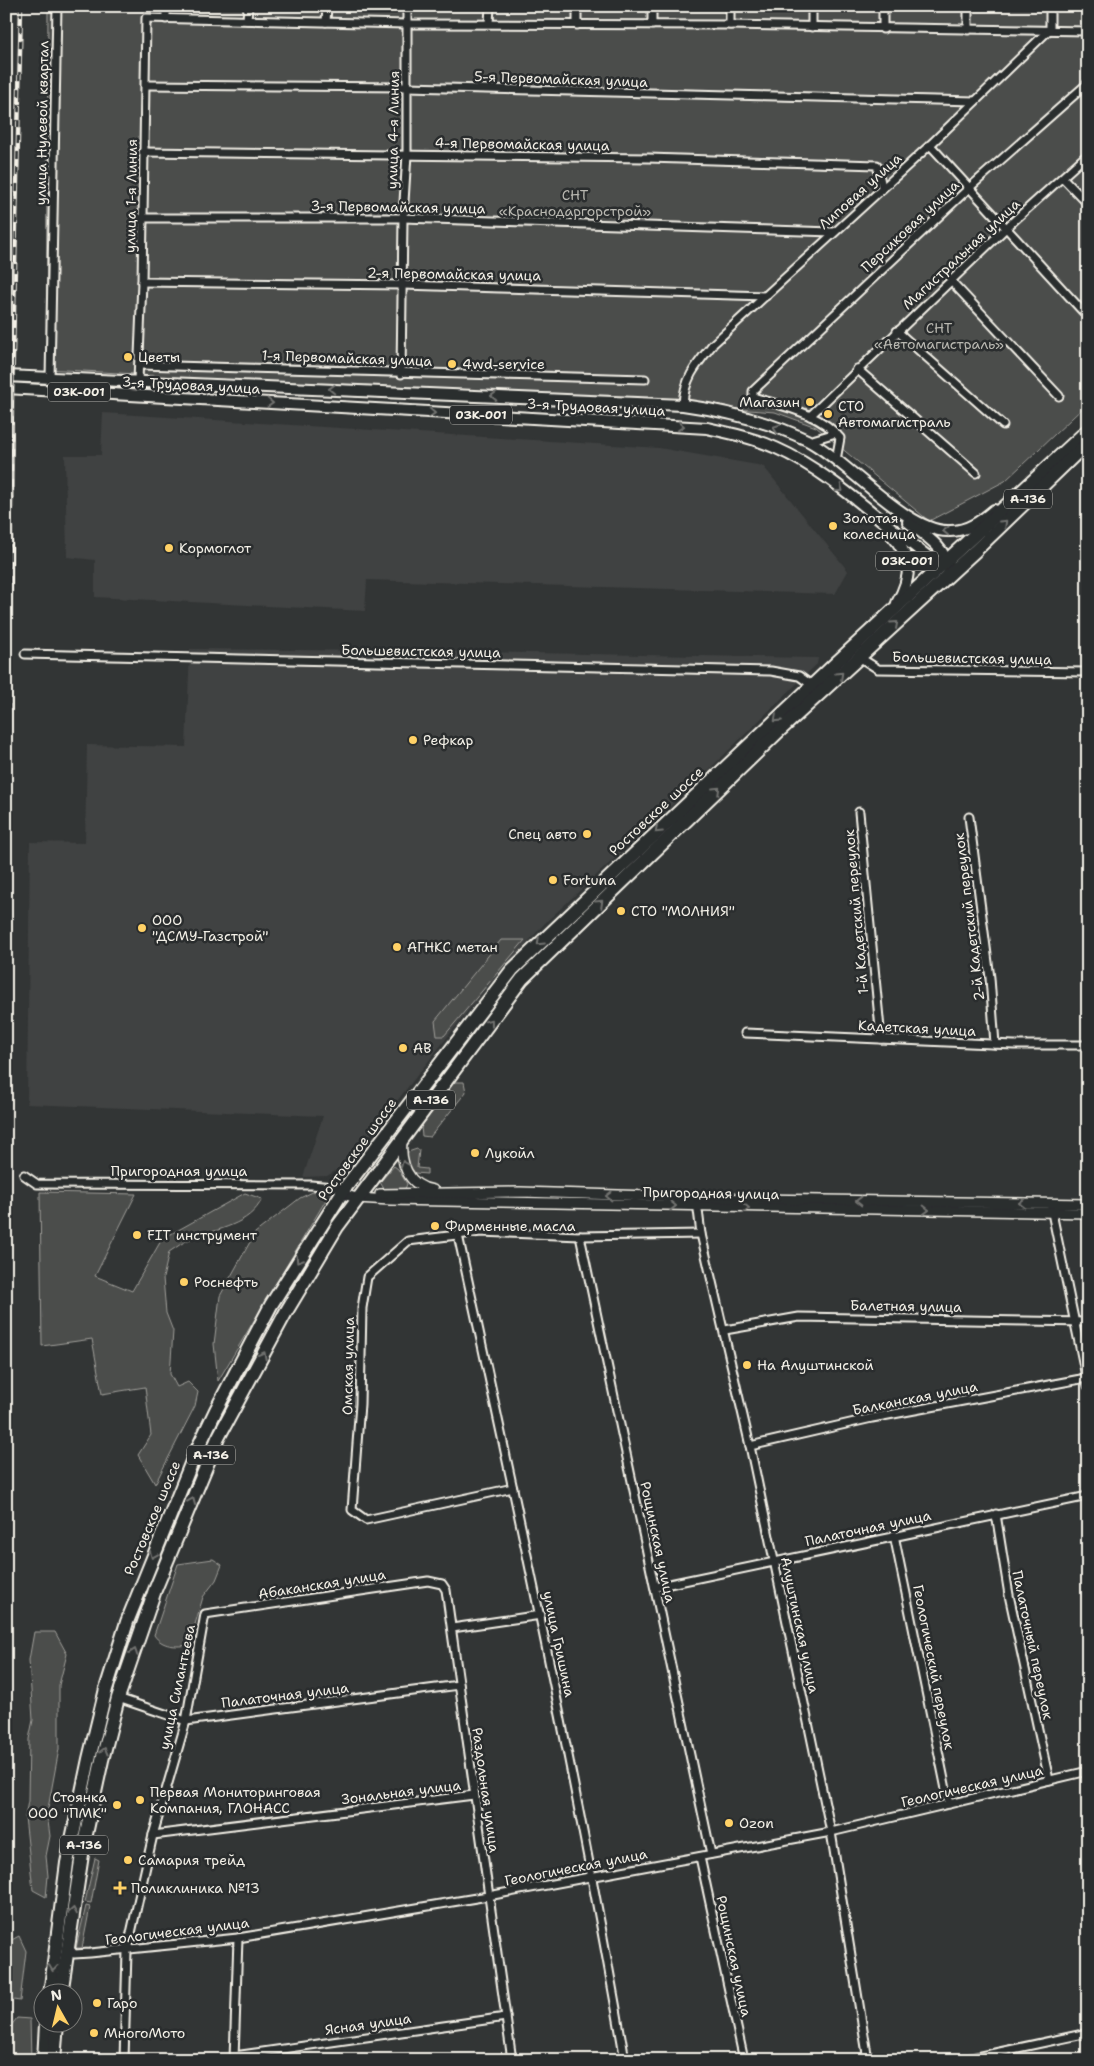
<svg xmlns="http://www.w3.org/2000/svg" width="1094" height="2066" font-family="'Shantell Sans',sans-serif">
<rect width="100%" height="100%" fill="#323535"/>
<filter id="ink" filterUnits="userSpaceOnUse"><feTurbulence type="fractalNoise" baseFrequency=".02" numOctaves="2"/><feDisplacementMap in="SourceGraphic" scale="10" xChannelSelector="R" yChannelSelector="G"/><feConvolveMatrix kernelMatrix="1 2 1 2 8 2 1 2 1" color-interpolation-filters="sRGB"/></filter>
<g filter="url(#ink)">
<g fill="#404242">
<polygon points="103,413 659,448 763,466 848,571 835,594 367,580 365,611 95,597 95,560 67,557 65,455 101,455"/>
<polygon points="190,649 473,652 818,658 817,664 685,793 545,923 483,992 348,1163 327,1176 303,1177 323,1116 27,1104 30,842 85,843 87,745 186,747"/>
</g>
<g fill="#4b4d4c" stroke="#a09f9a">
<polygon points="48,6 1088,6 1088,403 1005,481 929,521 816,427 775,412 683,405 138,381 138,374 46,369"/>
<polygon points="501,940 525,940 444,1036 437,1036 435,1021"/>
<polygon points="454,1082 464,1082 466,1092 430,1137 422,1136 421,1127"/>
<polygon points="417,1149 419,1150 417,1168 427,1169 427,1174 415,1173 404,1157 408,1152"/>
<polygon points="394,1166 398,1169 407,1184 405,1189 384,1189 380,1182"/>
<polygon points="317,1190 326,1193 327,1198 218,1381 214,1344 220,1296 255,1233 300,1198"/>
<path d="M 40,1192 L 136,1194 L 95,1276 L 132,1291 L 162,1239 L 245,1193 L 262,1199 C 250,1225 217,1229 193,1238 C 184,1241 177,1247 169,1252 L 163,1278 L 166,1313 L 173,1331 L 170,1374 L 177,1387 L 188,1382 L 198,1392 L 195,1406 L 155,1484 L 138,1455 L 151,1435 L 145,1387 L 102,1394 L 92,1339 L 42,1346 Z"/>
<path d="M 213,1559 L 222,1565 L 216,1580 L 203,1597 L 189,1645 C 176,1647 162,1647 154,1635 L 178,1564 Z"/>
<polygon points="34,1632 55,1632 67,1654 59,1685 59,1749 47,1814 50,1836 46,1856 48,1876 46,1897 33,1890 25,1817 28,1801 29,1739 33,1720 29,1660"/>
<polygon points="95,1858 99,1860 91,1903 85,1902"/>
<polygon points="86,1906 90,1907 82,1948 76,1948"/>
<polygon points="19,1936 26,1951 20,2001 6,1999 6,1943"/>
<polygon points="17,2018 30,2019 31,2060 8,2060 7,2031"/>
</g>
<g fill="none" stroke-linecap="round" stroke-linejoin="round">
<g stroke="#f4f1e8" stroke-width="11">
<g id="street">
<polyline points="577,6 577,25"/>
<polyline points="166,19 166,6"/>
<polyline points="247,20 248,6"/>
<polyline points="326,22 327,6"/>
<polyline points="489,23 490,6"/>
<polyline points="652,25 652,6"/>
<polyline points="730,25 730,6"/>
<polyline points="812,27 812,6"/>
<polyline points="883,29 883,6"/>
<polyline points="968,30 968,6"/>
<polyline points="146,85 407,87 975,101"/>
<polyline points="930,145 1088,317"/>
<polyline points="143,152 648,158 877,165 882,187"/>
<polyline points="1063,178 1088,204"/>
<polyline points="142,218 403,218 833,232"/>
<polyline points="951,281 1059,396"/>
<polyline points="142,282 403,285 766,296"/>
<polyline points="897,331 1003,425"/>
<polyline points="139,365 645,379"/>
<polyline points="857,369 976,473"/>
<polyline points="401,374 403,218 407,154 407,6"/>
<polyline points="50,379 57,6"/>
<polyline points="138,381 142,282 146,18 406,24 730,25 1088,31"/>
<path d="M 683,405 C 684,378 697,364 713,344 L 930,145 L 1050,29 L 1050,6"/>
<polyline points="810,416 1006,228 1088,154"/>
<polyline points="809,441 836,433"/>
<path d="M 836,460 L 840,438 C 820,413 782,406 753,397 L 753,391 L 968,189 L 1088,83"/>
<polyline points="25,654 771,671 799,676 813,686"/>
<polyline points="859,657 878,669 1088,672"/>
<polyline points="859,812 881,1039"/>
<polyline points="969,817 990,978 995,1044"/>
<polyline points="745,1033 1014,1045 1088,1045"/>
<polyline points="24,1175 37,1184 311,1185 345,1188"/>
<polyline points="697,1202 701,1234 750,1446 831,1832 868,2060"/>
<polyline points="1051,1208 1088,1386"/>
<path d="M 458,1235 C 518,1509 577,1783 625,2060"/>
<polyline points="580,1236 711,1854"/>
<polyline points="725,1330 799,1317 1088,1322"/>
<polyline points="750,1446 872,1418 1086,1378"/>
<polyline points="513,1488 366,1520 352,1510 360,1404 362,1308 367,1277 408,1241 481,1232 580,1236 701,1234"/>
<polyline points="996,1514 1009,1595 1049,1780"/>
<polyline points="894,1535 949,1804"/>
<polyline points="655,1587 1088,1496"/>
<polyline points="452,1628 541,1615"/>
<polyline points="118,1698 186,1721 459,1685"/>
<polyline points="153,1835 474,1795"/>
<polyline points="700,1857 744,2060"/>
<polyline points="69,1947 74,1954 90,1953 238,1938 488,1896 831,1832 1088,1771"/>
<polyline points="234,2056 506,2017"/>
<polyline points="234,2059 238,1938"/>
<polyline points="124,2060 127,1951 153,1835 186,1721 205,1614 428,1581 442,1584 446,1590 512,2060"/>
<polyline points="962,2060 1088,2033"/>
</g>
</g>
<g stroke="#f4f1e8" stroke-width="12">
<g id="secondary">
<path d="M 402,1139 C 400,1162 407,1186 433,1190"/>
<polyline points="342,1194 357,1198 390,1200 1088,1213"/>
<polyline points="380,1194 520,1192 749,1199 1088,1204"/>
</g>
</g>
<g stroke="#f4f1e8" stroke-width="14">
<g id="primary">
<path d="M 6,376 L 683,405 C 726,411 768,421 807,440 C 847,460 908,534 950,531 C 968,531 981,521 994,510"/>
<path d="M 6,388 L 707,428 C 730,433 754,438 776,448 C 833,473 883,525 934,561 L 949,562"/>
<path d="M 908,522 C 920,532 949,549 947,568"/>
<path d="M 890,533 C 912,557 913,575 897,603"/>
</g>
</g>
<g stroke="#f4f1e8" stroke-width="16">
<g id="highway">
<polyline points="50,1994 67,1863 89,1759 106,1689 127,1622 195,1454 216,1410 271,1305 345,1188 512,970 836,663 1088,430"/>
<polyline points="61,1994 83,1848 102,1760 118,1698 155,1590 218,1438 286,1312 337,1227 522,979 781,729 975,551 1088,442"/>
<polyline points="44,2060 46,2024"/>
<polyline points="54,2060 57,2024"/>
</g>
</g>
<use href="#street" stroke="#2a2d2e" stroke-width="7"/>
<use href="#secondary" stroke="#2a2d2e" stroke-width="9"/>
<use href="#primary" stroke="#2a2d2e" stroke-width="10"/>
<use href="#highway" stroke="#2a2d2e" stroke-width="12"/>
<g stroke="#f4f1e8" stroke-width="4.5">
<polyline id="rail" points="6,1072 12,397 21,6"/>
</g>
<use href="#rail" stroke="#2a2d2e" stroke-width="2.5" stroke-dasharray="8" stroke-linecap="butt"/>
</g>
<defs><path id="oneway-chevron" d="M-2-3.5L2.5 0L-2 3.5" fill="none" stroke-width="1.6" stroke-linecap="round" stroke-linejoin="round" transform="scale(1.25)"/></defs>
<g stroke="#71726f">
<use href="#oneway-chevron" transform="translate(332 389) rotate(-178)"/>
<use href="#oneway-chevron" transform="translate(494 396) rotate(-178)"/>
<use href="#oneway-chevron" transform="translate(270 403) rotate(3)"/>
<use href="#oneway-chevron" transform="translate(432 413) rotate(3)"/>
<use href="#oneway-chevron" transform="translate(681 426) rotate(5)"/>
<use href="#oneway-chevron" transform="translate(776 428) rotate(-160)"/>
<use href="#oneway-chevron" transform="translate(840 489) rotate(37)"/>
<use href="#oneway-chevron" transform="translate(1004 523) rotate(-44)"/>
<use href="#oneway-chevron" transform="translate(946 531) rotate(-178)"/>
<use href="#oneway-chevron" transform="translate(895 624) rotate(-42)"/>
<use href="#oneway-chevron" transform="translate(840 675) rotate(-43)"/>
<use href="#oneway-chevron" transform="translate(777 719) rotate(137)"/>
<use href="#oneway-chevron" transform="translate(717 790) rotate(-44)"/>
<use href="#oneway-chevron" transform="translate(658 830) rotate(137)"/>
<use href="#oneway-chevron" transform="translate(600 903) rotate(-44)"/>
<use href="#oneway-chevron" transform="translate(540 942) rotate(136)"/>
<use href="#oneway-chevron" transform="translate(490 1022) rotate(-53)"/>
<use href="#oneway-chevron" transform="translate(404 1164) rotate(-111)"/>
<use href="#oneway-chevron" transform="translate(609 1196) rotate(-179)"/>
<use href="#oneway-chevron" transform="translate(859 1201) rotate(-179)"/>
<use href="#oneway-chevron" transform="translate(1022 1203) rotate(-179)"/>
<use href="#oneway-chevron" transform="translate(673 1206) rotate(1)"/>
<use href="#oneway-chevron" transform="translate(746 1208) rotate(1)"/>
<use href="#oneway-chevron" transform="translate(926 1210) rotate(1)"/>
<use href="#oneway-chevron" transform="translate(299 1260) rotate(123)"/>
<use href="#oneway-chevron" transform="translate(263 1355) rotate(-62)"/>
<use href="#oneway-chevron" transform="translate(192 1501) rotate(-67)"/>
<use href="#oneway-chevron" transform="translate(153 1555) rotate(113)"/>
<use href="#oneway-chevron" transform="translate(134 1652) rotate(-71)"/>
<use href="#oneway-chevron" transform="translate(104 1751) rotate(-75)"/>
<use href="#oneway-chevron" transform="translate(73 1911) rotate(-81)"/>
<use href="#oneway-chevron" transform="translate(53 1968) rotate(97)"/>
</g>
</g>
<g fill="#ffd166" stroke="#2a2d2e" stroke-width="2">
<circle cx="128" cy="357" r="5"/>
<circle cx="452" cy="364" r="5"/>
<circle cx="810" cy="402" r="5"/>
<circle cx="828" cy="414" r="5"/>
<circle cx="833" cy="526" r="5"/>
<circle cx="169" cy="548" r="5"/>
<circle cx="413" cy="740" r="5"/>
<circle cx="587" cy="834" r="5"/>
<circle cx="553" cy="880" r="5"/>
<circle cx="621" cy="911" r="5"/>
<circle cx="142" cy="928" r="5"/>
<circle cx="397" cy="947" r="5"/>
<circle cx="403" cy="1048" r="5"/>
<circle cx="475" cy="1153" r="5"/>
<circle cx="435" cy="1226" r="5"/>
<circle cx="137" cy="1235" r="5"/>
<circle cx="184" cy="1282" r="5"/>
<circle cx="747" cy="1365" r="5"/>
<circle cx="140" cy="1800" r="5"/>
<circle cx="117" cy="1805" r="5"/>
<circle cx="729" cy="1823" r="5"/>
<circle cx="128" cy="1860" r="5"/>
<path d="M117.5 1880.5h5v5h5v5h-5v5h-5v-5h-5v-5h5z"/>
<circle cx="97" cy="2003" r="5"/>
<circle cx="94" cy="2033" r="5"/>
</g>
<g text-anchor="middle" dominant-baseline="central" stroke-width="5" stroke-linejoin="round" paint-order="stroke">
<g fill="#2a2d2e" stroke="#b7b6b0" stroke-width="1">
<rect x="48" y="382.5" width="62" height="19" rx="4"/>
<rect x="450" y="405.5" width="62" height="19" rx="4"/>
<rect x="1004" y="489.5" width="48" height="19" rx="4"/>
<rect x="876" y="551.5" width="62" height="19" rx="4"/>
<rect x="407" y="1090.5" width="48" height="19" rx="4"/>
<rect x="187" y="1445.5" width="48" height="19" rx="4"/>
<rect x="60" y="1835.5" width="48" height="19" rx="4"/>
</g>
<g font-size="12" font-weight="bold" fill="#f4f1e8">
<text x="79" y="392">03К-001</text>
<text x="481" y="415">03К-001</text>
<text x="1028" y="499">А-136</text>
<text x="907" y="561">03К-001</text>
<text x="431" y="1100">А-136</text>
<text x="211" y="1455">А-136</text>
<text x="84" y="1845">А-136</text>
</g>
<g font-size="14" fill="#f4f1e8" stroke="#2a2d2e">
<text transform="translate(561 79) rotate(2)">5-я Первомайская улица</text>
<text transform="translate(42 123) rotate(-89)">улица Нулевой квартал</text>
<text transform="translate(393 130) rotate(-89)">улица 4-я Линия</text>
<text transform="translate(522 144) rotate(1)">4-я Первомайская улица</text>
<text transform="translate(860 191) rotate(-42)">Липовая улица</text>
<text transform="translate(131 196) rotate(-89)">улица 1-я Линия</text>
<text transform="translate(398 207) rotate(1)">3-я Первомайская улица</text>
<text transform="translate(910 226) rotate(-43)">Персиковая улица</text>
<text transform="translate(961 254) rotate(-43)">Магистральная улица</text>
<text transform="translate(454 274) rotate(1)">2-я Первомайская улица</text>
<text transform="translate(347 358) rotate(2)">1-я Первомайская улица</text>
<text transform="translate(191 385) rotate(3)">3-я Трудовая улица</text>
<text transform="translate(596 407) rotate(3)">3-я Трудовая улица</text>
<text transform="translate(421 651) rotate(1)">Большевистская улица</text>
<text transform="translate(972 658) rotate(1)">Большевистская улица</text>
<text transform="translate(656 811) rotate(-43)">Ростовское шоссе</text>
<text transform="translate(856 912) rotate(-95)">1-й Кадетский переулок</text>
<text transform="translate(969 917) rotate(-97)">2-й Кадетский переулок</text>
<text transform="translate(917 1028) rotate(3)">Кадетская улица</text>
<text transform="translate(357 1149) rotate(-54)">Ростовское шоссе</text>
<text x="179" y="1171">Пригородная улица</text>
<text transform="translate(711 1193) rotate(1)">Пригородная улица</text>
<text transform="translate(906 1306) rotate(1)">Балетная улица</text>
<text transform="translate(348 1366) rotate(-89)">Омская улица</text>
<text transform="translate(915 1398) rotate(-11)">Балканская улица</text>
<text transform="translate(152 1518) rotate(-67)">Ростовское шоссе</text>
<text transform="translate(868 1528) rotate(-12)">Палаточная улица</text>
<text transform="translate(658 1542) rotate(78)">Рощинская улица</text>
<text transform="translate(322 1584) rotate(-9)">Абаканская улица</text>
<text transform="translate(800 1625) rotate(78)">Алуштинская улица</text>
<text transform="translate(559 1644) rotate(78)">улица Гришина</text>
<text transform="translate(1033 1645) rotate(78)">Палаточный переулок</text>
<text transform="translate(934 1667) rotate(79)">Геологический переулок</text>
<text transform="translate(177 1687) rotate(-78)">улица Силантьева</text>
<text transform="translate(285 1695) rotate(-7)">Палаточная улица</text>
<text transform="translate(972 1786) rotate(-13)">Геологическая улица</text>
<text transform="translate(486 1790) rotate(82)">Раздольная улица</text>
<text transform="translate(401 1792) rotate(-7)">Зональная улица</text>
<text transform="translate(576 1867) rotate(-11)">Геологическая улица</text>
<text transform="translate(177 1931) rotate(-7)">Геологическая улица</text>
<text transform="translate(734 1956) rotate(78)">Рощинская улица</text>
<text transform="translate(368 2024) rotate(-8)">Ясная улица</text>
</g>
<g font-size="14" fill="#b9b8b1" stroke="#2a2d2e">
<text x="575" y="195">СНТ<tspan x="575" dy="16">«Краснодаргорстрой»</tspan></text>
<text x="939" y="328">СНТ<tspan x="939" dy="16">«Автомагистраль»</tspan></text>
</g>
<g font-size="14" fill="#f4f1e8" stroke="#2a2d2e" text-anchor="start">
<text x="138" y="357">Цветы</text>
<text x="462" y="364">4wd-service</text>
<text x="800" y="402" text-anchor="end">Магазин</text>
<text x="838" y="406">СТО<tspan x="838" dy="16">Автомагистраль</tspan></text>
<text x="843" y="518">Золотая<tspan x="843" dy="16">колесница</tspan></text>
<text x="179" y="548">Кормоглот</text>
<text x="423" y="740">Рефкар</text>
<text x="577" y="834" text-anchor="end">Спец авто</text>
<text x="563" y="880">Fortuna</text>
<text x="631" y="911">СТО "МОЛНИЯ"</text>
<text x="152" y="920">ООО<tspan x="152" dy="16">"ДСМУ-Газстрой"</tspan></text>
<text x="407" y="947">АГНКС метан</text>
<text x="413" y="1048">АВ</text>
<text x="485" y="1153">Лукойл</text>
<text x="445" y="1226">Фирменные масла</text>
<text x="147" y="1235">FIT инструмент</text>
<text x="194" y="1282">Роснефть</text>
<text x="757" y="1365">На Алуштинской</text>
<text x="150" y="1792">Первая Мониторинговая<tspan x="150" dy="16">Компания, ГЛОНАСС</tspan></text>
<text x="107" y="1797" text-anchor="end">Стоянка<tspan x="107" dy="16">ООО "ПМК"</tspan></text>
<text x="739" y="1823">Ozon</text>
<text x="138" y="1860">Самария трейд</text>
<text x="131" y="1888">Поликлиника №13</text>
<text x="107" y="2003">Гаро</text>
<text x="104" y="2033">МногоМото</text>
</g>
</g>
<rect width="1094" height="2066" fill="none" stroke="#2a2d2e" stroke-width="25"/>
<rect x="12" y="12" width="1069" height="2041" fill="none" stroke="#f4f1e8" stroke-width="2" filter="url(#ink)"/>
<g transform="translate(58 2008) rotate(352)"><circle r="24" fill="#2a2d2e" stroke="#7b7b78"/>
<path d="M0-4L9 19L0 12L-9 19Z" fill="#ffd166"/>
<text y="-8" font-size="14" font-weight="bold" text-anchor="middle" fill="#f4f1e8">N</text>
</g>
</svg>
